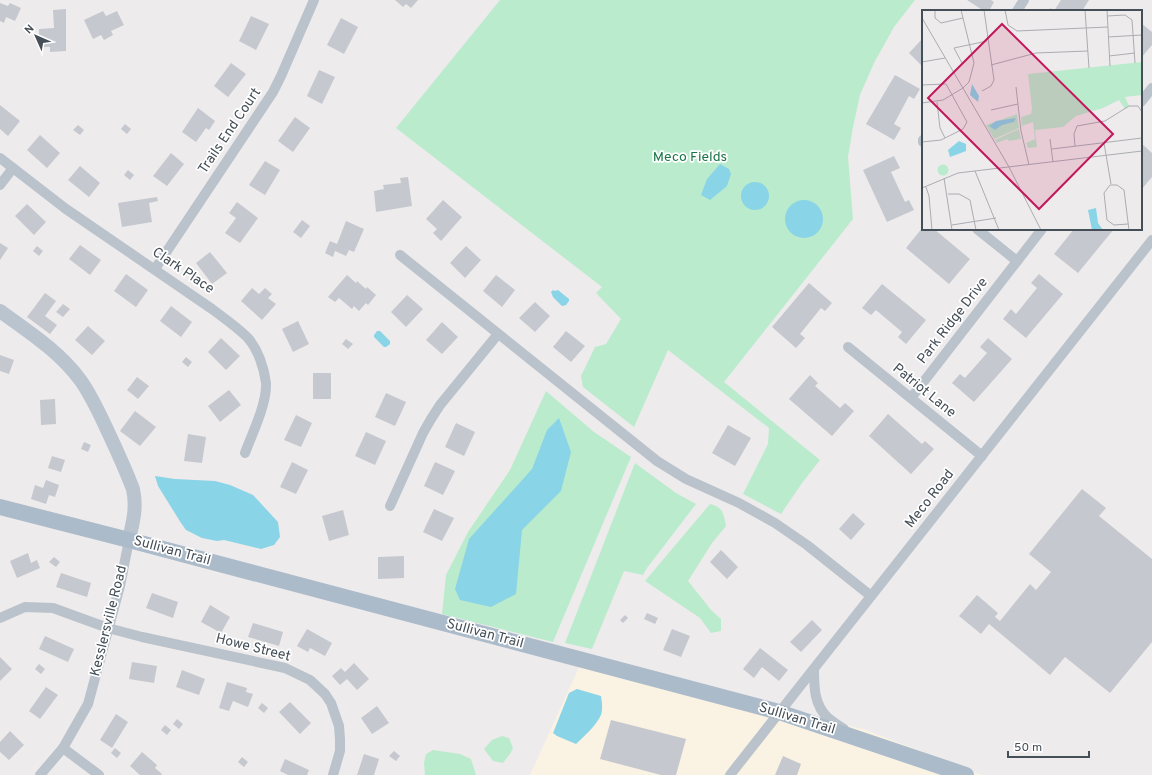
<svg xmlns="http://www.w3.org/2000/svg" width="1152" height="775" font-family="Overpass,sans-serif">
<rect width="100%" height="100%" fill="#eeebec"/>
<polygon fill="#faf3e4" points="581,663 863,729 982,775 530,775"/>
<g fill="#bbebcd">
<polygon points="500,0 915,0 894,27 874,63 860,95 853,127 848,157 853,219 724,382 820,460 802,483 781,514 743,494 768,444 769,428 668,350 634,427 583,387 581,376 595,347 606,344 621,319 596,293 602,287 396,128"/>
<polygon points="546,391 594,432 631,457 553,642 442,614 446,575 468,532 510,470"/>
<polygon points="635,463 676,493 696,504 647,568 643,575 624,571 592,649 565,643"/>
<path d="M 710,504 C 722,506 724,514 726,526 L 712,543 L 688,581 L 712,611 L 721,619 L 721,631 L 711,633 L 700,618 L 645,581 Z"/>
<polygon points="502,736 509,738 513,748 510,754 503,763 493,761 484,749 492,740"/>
<polygon points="433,750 460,754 471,759 476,775 425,775 424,763 426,754"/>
</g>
<g fill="#89d4e7">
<polygon points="720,164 729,169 731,174 727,186 710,200 701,195 707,179"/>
<circle cx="755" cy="196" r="14"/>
<circle cx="804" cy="219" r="19"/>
<polygon points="553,290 555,291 558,290 569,299 569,301 566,305 562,306 553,297 551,292"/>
<polygon points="377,331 380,331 390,341 390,344 386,347 384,347 374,337 374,335"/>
<polygon points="559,418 571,452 561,491 522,530 516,594 491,607 460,600 455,589 469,539 532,469 547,430"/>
<polygon points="155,476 175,479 215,481 230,485 253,495 278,522 280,537 274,545 261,549 224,540 217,541 202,538 186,530 181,523 158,486"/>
<path d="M 577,689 L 601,696 C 602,702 603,709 601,715 C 596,726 584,736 576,744 L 557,736 L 553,733 L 569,693 Z"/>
</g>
<g fill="#c5c8ce">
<polygon points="395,0 418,0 411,8 406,4 403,7"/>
<polygon points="967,0 991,0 994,2 989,11 984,11"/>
<polygon points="1061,0 1089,0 1082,11 1048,11 1050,8 1054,11"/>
<polygon points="0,3 8,6 10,3 21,8 15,21 6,17 4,23 0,21"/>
<polygon points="66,9 66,51 50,52 50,47 39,47 39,29 54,28 53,10"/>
<polygon points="103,11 106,16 117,11 124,25 111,31 113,35 104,40 101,35 93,39 84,20"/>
<polygon points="251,16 269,24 256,50 239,41"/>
<polygon points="341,18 358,27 344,54 327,45"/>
<polygon points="1141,23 1152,32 1152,45 1141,58"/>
<polygon points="923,38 923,67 909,53"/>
<polygon points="231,63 246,74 228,97 214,86"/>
<polygon points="319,70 335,77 322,104 307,96"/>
<polygon points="895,75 920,89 914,99 909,96 894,124 901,128 894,140 866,124"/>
<polygon points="0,105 20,121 8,136 0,129"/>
<polygon points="198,108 215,121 209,130 206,128 196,142 182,132"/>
<polygon points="295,117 310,128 293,152 278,141"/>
<polygon points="125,124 131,129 127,134 121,129"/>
<polygon points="78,125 84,130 80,135 73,130"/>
<polygon points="40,135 60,153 47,168 27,150"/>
<polygon points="1141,143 1152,153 1152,177 1141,190"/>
<polygon points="171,153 184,164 167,186 153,176"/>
<polygon points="894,156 900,168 891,172 905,202 909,200 914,210 887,222 863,170"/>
<polygon points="265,161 280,170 265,195 249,185"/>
<polygon points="80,166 100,183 89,197 68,180"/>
<polygon points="128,170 134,175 130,180 124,175"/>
<polygon points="408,177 412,206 376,212 374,191 384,189 383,185 401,183 400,178"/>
<polygon points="157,197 158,201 149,203 152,222 122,227 118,203"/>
<polygon points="443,200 462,217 441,241 433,233 437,229 426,219"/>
<polygon points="237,202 258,218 240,243 225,233 236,218 229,213"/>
<polygon points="27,204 46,222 34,235 15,216"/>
<polygon points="302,220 310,226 301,238 293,232"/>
<polygon points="346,221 364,229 354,252 349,250 346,256 335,251 333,257 325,253 330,241 337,244"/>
<polygon points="923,227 923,229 934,229 970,259 949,284 906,248"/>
<polygon points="1074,229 1114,229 1078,273 1054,254"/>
<polygon points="0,243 8,248 0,260"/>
<polygon points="80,245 101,260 90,275 69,259"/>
<polygon points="37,246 43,251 39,256 33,251"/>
<polygon points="466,246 481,260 465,278 450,263"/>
<polygon points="210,252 227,273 212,284 196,263"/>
<polygon points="126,274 148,290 136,307 114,291"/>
<polygon points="1039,274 1063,294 1026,338 1003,319 1011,309 1016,314 1037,288 1031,283"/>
<polygon points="347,275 356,283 357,281 366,289 367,287 376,295 368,305 366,303 359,311 354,306 352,309 339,298 335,302 328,297"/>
<polygon points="496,275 515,290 502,307 483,291"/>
<polygon points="809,283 832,303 825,311 821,308 800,334 805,338 796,348 772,327"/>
<polygon points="882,284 926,320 906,344 898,337 902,332 876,310 871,315 862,308"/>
<polygon points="252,288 259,294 265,288 272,294 268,298 276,304 262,320 241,301"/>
<polygon points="45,293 56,301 45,316 57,325 50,334 27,317"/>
<polygon points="407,295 423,309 406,327 391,312"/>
<polygon points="535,302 550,316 535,332 519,318"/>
<polygon points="63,304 70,309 63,317 56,312"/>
<polygon points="171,306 192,322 181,337 160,321"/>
<polygon points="298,321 309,344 293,352 282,329"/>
<polygon points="442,322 458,337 442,354 426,340"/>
<polygon points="88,326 105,341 92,355 75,340"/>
<polygon points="566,331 585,346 571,362 553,347"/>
<polygon points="221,338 240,356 226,370 208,352"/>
<polygon points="988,338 1012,359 974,402 952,383 960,374 965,378 987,353 980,347"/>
<polygon points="346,339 353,344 348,349 342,344"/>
<polygon points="0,355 14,360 9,374 0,371"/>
<polygon points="186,357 192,362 188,367 182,362"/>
<rect x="313" y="373" width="18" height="26"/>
<polygon points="810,375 818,383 815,386 840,408 845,403 854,411 832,436 789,399"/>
<polygon points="137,377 149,386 138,399 127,390"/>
<polygon points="229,390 241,405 220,422 208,406"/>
<polygon points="386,393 406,402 395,426 375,417"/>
<polygon points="55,399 56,424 41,425 40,400"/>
<polygon points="135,411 156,427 140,446 120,431"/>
<polygon points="888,414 922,444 925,441 934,449 911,474 869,436"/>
<polygon points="296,415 312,423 301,447 284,440"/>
<polygon points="456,423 475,432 464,456 445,447"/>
<polygon points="728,425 751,438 735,466 712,453"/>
<polygon points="366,432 386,441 375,465 355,456"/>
<polygon points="188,434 206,437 202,463 184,461"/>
<polygon points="84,442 91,445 88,452 81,449"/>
<polygon points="52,456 65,460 61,472 48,468"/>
<polygon points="292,462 308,470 296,494 280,487"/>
<polygon points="435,462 455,471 443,495 424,486"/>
<polygon points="46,480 59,485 55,497 49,495 46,504 31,499 35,485 43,488"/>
<polygon points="1082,489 1106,508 1099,516 1152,559 1152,642 1110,693 1065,657 1050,675 989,624 981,634 959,616 977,595 998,613 995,617 1000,621 1030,584 1036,590 1051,572 1029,554"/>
<polygon points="434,509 454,518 442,541 423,532"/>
<polygon points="343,510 349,535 329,541 322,516"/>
<polygon points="853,513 865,524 851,540 839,529"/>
<polygon points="721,550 738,567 727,579 710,562"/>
<polygon points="28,553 31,563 37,560 40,568 17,578 10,561"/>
<polygon points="404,556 404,578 378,579 378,557"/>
<polygon points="54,557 60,562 56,567 49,562"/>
<polygon points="61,573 91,583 87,597 56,587"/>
<polygon points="152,593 178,602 173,618 146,608"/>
<polygon points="210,605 230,617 221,633 201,622"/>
<polygon points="647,613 658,618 655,624 644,619"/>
<polygon points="625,615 628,618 623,623 620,620"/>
<polygon points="812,620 822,630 801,652 790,642"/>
<polygon points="253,623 283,632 279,646 248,637"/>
<polygon points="307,629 332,643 325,656 310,648 308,652 297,646"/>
<polygon points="672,629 690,636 681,657 663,650"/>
<polygon points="45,636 74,649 68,662 39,649"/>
<polygon points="760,648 788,670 779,681 762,667 754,678 743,669"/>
<polygon points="0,657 12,669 0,681"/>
<polygon points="132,662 157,666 154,683 129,679"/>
<polygon points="354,663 369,679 357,690 347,679 340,685 332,676 341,668 345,672"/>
<polygon points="39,664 45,669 41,674 35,669"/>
<polygon points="182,670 205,679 199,695 176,687"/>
<polygon points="227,682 247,688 246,692 253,694 248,707 233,701 229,711 219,708"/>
<polygon points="46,687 58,695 40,719 29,711"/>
<polygon points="290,702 311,723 300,734 279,712"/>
<polygon points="262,703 268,708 264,713 258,708"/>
<polygon points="377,706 389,723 372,734 361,718"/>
<polygon points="116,714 128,722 112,748 100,740"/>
<polygon points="177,719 183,724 179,729 173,724"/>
<polygon points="611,720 686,739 676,775 661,775 600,759"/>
<polygon points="165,725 171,730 167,735 161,730"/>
<polygon points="10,731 24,745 9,760 0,752 0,742"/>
<polygon points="115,748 121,753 117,758 111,753"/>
<polygon points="394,751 400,756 396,761 389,756"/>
<polygon points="142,752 157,765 155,768 162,774 161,775 140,775 130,766"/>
<polygon points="364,754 379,759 374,775 357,775"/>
<polygon points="783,756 801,764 797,775 775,775"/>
<polygon points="242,757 248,762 244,767 238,762"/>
<polygon points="285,759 309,770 307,775 288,775 280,771"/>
</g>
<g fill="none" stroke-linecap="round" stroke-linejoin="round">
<g stroke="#bac3cb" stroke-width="10">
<polyline points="1017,11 1024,0"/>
<polyline points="1141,102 1152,88"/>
<polyline points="923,140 923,142"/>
<path d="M 0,158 L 66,209 L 212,309 C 224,318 237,327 248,338 C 253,344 257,351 260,359 C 263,367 265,375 266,383 C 267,404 252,434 245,453"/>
<polyline points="0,185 13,168"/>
<polyline points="977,229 1017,261"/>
<polyline points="400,255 657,461 686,479 739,503 775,523 807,545 871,596"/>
<polyline points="155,269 273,92 281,76 314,0"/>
<polyline points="848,347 982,456"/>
<polyline points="911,398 1042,229"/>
<polyline points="390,506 423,433 431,419 440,405 498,334"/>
<polyline points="0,618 25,607 53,608 108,628 142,637 285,668 310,680 325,694 331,703 339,726 340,739 340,751 333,775"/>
<path d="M 814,669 C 814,687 814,705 828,718 C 833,722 839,726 844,729"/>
<polyline points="63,748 99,775"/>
<polyline points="40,775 63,748 88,704 120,586 129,540"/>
<polyline points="730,775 1152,240"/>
</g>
<path stroke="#bac4cf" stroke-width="14" d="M 0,311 C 29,332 60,352 81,381 C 93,398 101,417 110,436 C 118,453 126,471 133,489 C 137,509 133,521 129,540"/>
<polyline stroke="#acbbca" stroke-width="16" points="0,507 129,540 779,712 966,775"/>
</g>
<g text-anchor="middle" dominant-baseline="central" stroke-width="3.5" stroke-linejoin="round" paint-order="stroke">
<g font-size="14" fill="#454f58" stroke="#fff">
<text transform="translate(230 131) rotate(-56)">Trails End Court</text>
<text transform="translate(183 271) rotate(34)">Clark Place</text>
<text transform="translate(953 321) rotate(-52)">Park Ridge Drive</text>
<text transform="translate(924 391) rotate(39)">Patriot Lane</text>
<text transform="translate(930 499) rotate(-52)">Meco Road</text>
<text transform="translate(172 551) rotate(15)">Sullivan Trail</text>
<text transform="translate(109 621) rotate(-76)">Kesslersville Road</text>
<text transform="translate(485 634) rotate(15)">Sullivan Trail</text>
<text transform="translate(253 648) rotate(14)">Howe Street</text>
<text transform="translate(797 719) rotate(17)">Sullivan Trail</text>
</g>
<g font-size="14" fill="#1a7547" stroke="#fff">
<text x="690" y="157">Meco Fields</text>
</g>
</g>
<g transform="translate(922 10)">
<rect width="220" height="220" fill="#eeebec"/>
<path d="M 220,52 L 220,85 L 203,87 L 207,96 L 203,99 L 197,90 L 181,98 L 154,106 L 141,117 L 113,120 L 115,137 L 106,138 L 104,133 L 113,129 L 111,112 L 100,116 L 99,107 L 109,104 L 110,99 L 106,64 ZM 95,104 L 97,118 L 72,129 L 64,115 ZM 97,119 L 99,129 L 87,131 L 85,129 L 75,133 L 73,130 ZM15.5 160a5.5 5.5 0 1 1 11 0a5.5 5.5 0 1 1-11 0Z" fill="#bbebcd"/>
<path d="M 50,74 L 57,86 L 56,92 L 48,85 ZM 94,108 L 92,112 L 80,115 L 73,120 L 67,116 L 74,111 ZM 37,131 L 44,134 L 44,141 L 28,147 L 26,140 ZM 174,198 L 176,213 L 181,220 L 170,220 L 166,200 Z" fill="#89d4e7"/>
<path fill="none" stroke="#aaadb1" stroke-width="1" d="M 13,0 L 13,8 L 19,13 L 41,8M 39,0 L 52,53 L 47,72 L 41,78M 83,0 L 86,15 L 95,21 L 186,17M 163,0 L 167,58M 185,0 L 188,56M 185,6 L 203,5 L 210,10 L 213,53M 0,8 L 87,157 L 119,220M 186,27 L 220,25M 187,46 L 213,43M 0,52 L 23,48M 40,53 L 32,38 L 65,31M 69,55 L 114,43 L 166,41M 0,75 L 24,74 L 45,112 L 41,119 L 19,130 L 0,132M 94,77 L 99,121 L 107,155M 60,81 L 69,76 L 72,70 L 62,0M 15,92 L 18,118 L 23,128M 0,93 L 21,90 L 41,78M 69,100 L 96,94M 128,129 L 131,152M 182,133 L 189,174M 153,136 L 152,124 L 155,116 L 183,111 L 207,96 L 216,96 L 220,102M 130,139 L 220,128M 53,161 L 77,220M 22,168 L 30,220M 4,177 L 7,186 L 10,220M 0,178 L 36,163 L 220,141M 26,184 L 37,184 L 48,190 L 54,220M 206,214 L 192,215 L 185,210 L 182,183 L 188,175 L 195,175 L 202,180 L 207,220M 30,215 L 74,208"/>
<path fill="#c2185b" fill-opacity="0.15" stroke="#c2185b" stroke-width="2" d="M 80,14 L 191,124 L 117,199 L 6,88 Z"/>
<rect width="220" height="220" fill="none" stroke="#454f58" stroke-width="2"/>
</g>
<g transform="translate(36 36) rotate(315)" stroke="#ffffff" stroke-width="3" paint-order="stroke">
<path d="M0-3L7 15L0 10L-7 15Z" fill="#454f58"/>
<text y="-6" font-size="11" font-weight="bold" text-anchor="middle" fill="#454f58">N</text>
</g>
<path d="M1008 751v6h81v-6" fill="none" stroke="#454f58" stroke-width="2"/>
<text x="1014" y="751" font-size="12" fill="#454f58" stroke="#ffffff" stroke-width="3" paint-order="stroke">50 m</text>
</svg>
